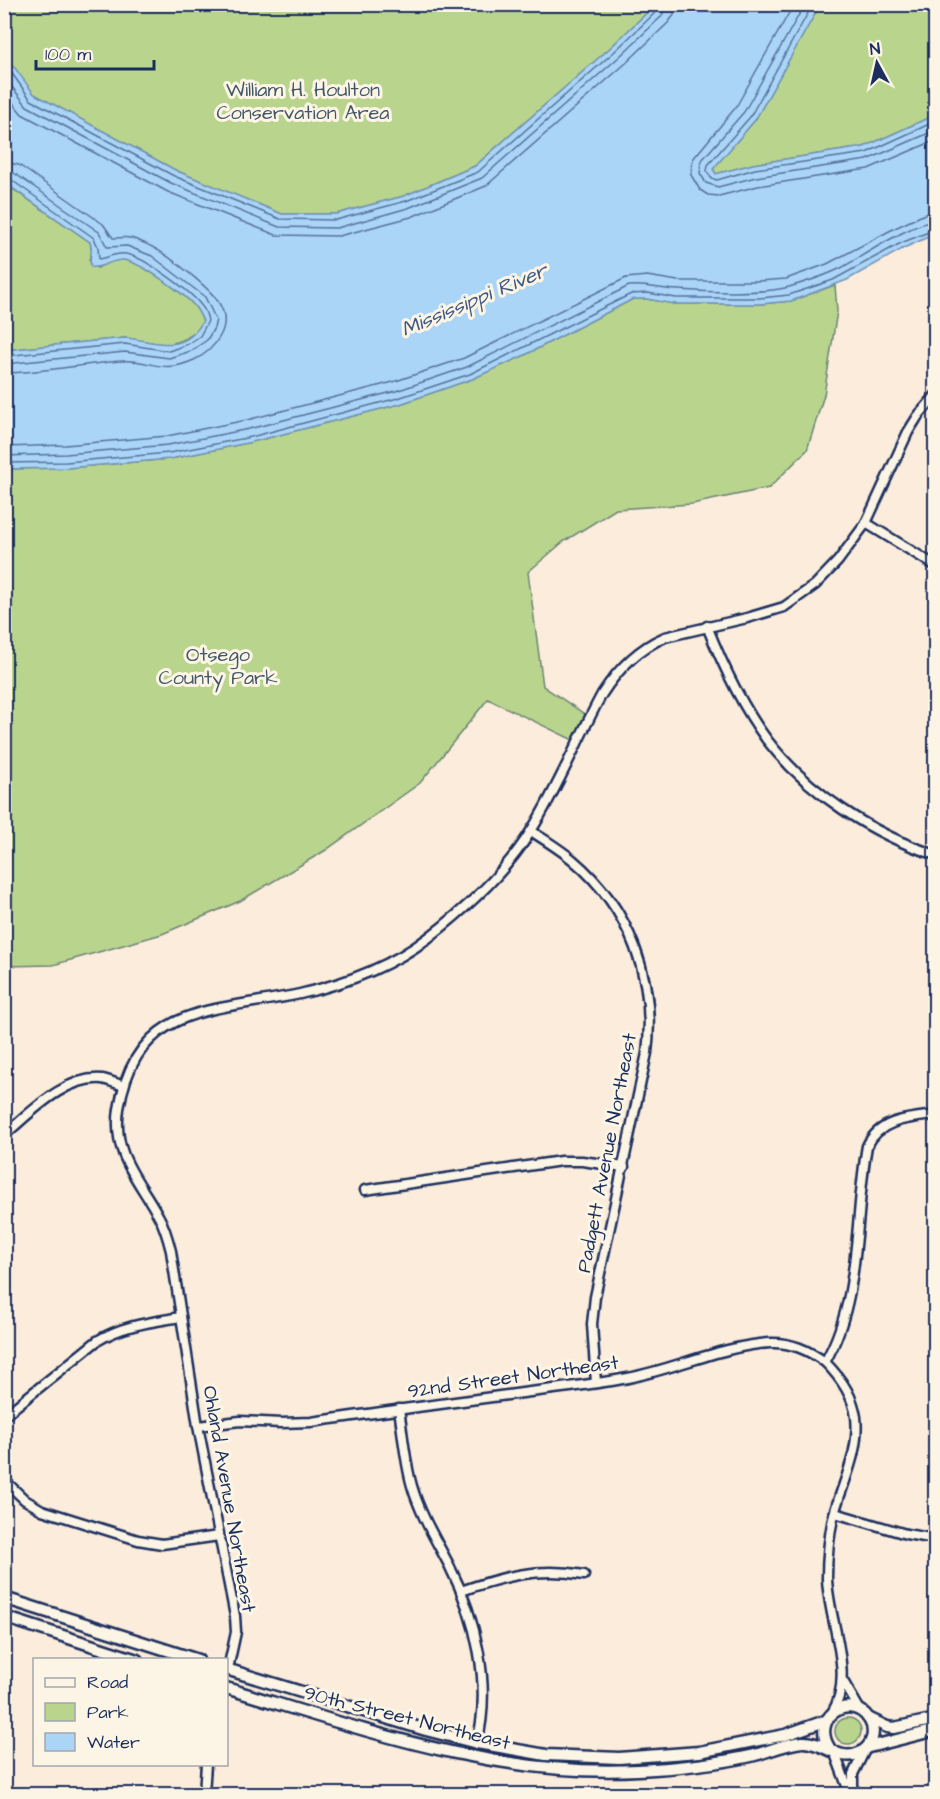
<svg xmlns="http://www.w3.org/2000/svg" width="940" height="1799" font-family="'Architects Daughter',sans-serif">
<rect width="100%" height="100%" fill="#fcecdb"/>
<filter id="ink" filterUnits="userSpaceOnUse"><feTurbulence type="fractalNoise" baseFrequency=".0167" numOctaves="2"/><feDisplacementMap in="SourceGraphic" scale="12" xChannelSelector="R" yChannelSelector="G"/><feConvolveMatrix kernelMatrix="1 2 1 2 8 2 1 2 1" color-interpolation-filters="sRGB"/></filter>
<g filter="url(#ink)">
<g fill="#b9d58d" stroke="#6a8276" stroke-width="1.5">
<polygon points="4,5 655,5 610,48 475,166 404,196 336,214 282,214 177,171 34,94 17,72 5,62"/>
<polygon points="820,5 935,5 935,115 864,147 753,164 716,174 713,169 755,120"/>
<path d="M 4,183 L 90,242 L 92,252 L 89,260 L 97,268 C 105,264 113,259 123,260 C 140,261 186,295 196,308 C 199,312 201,317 203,321 L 197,331 L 185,339 L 168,345 L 125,338 L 5,350 Z"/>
<polygon points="835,285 837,311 824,395 807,450 769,488 692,504 616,509 563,542 528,572 543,686 586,715 573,740 488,699 420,783 326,850 240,901 162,934 53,965 5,966 4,469 66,468 170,459 252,442 400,404 472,379 525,355 633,299 647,299 675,304 760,304 791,301"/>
<circle cx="848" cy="1731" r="13"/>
</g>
<path fill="#abd5f6" stroke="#7193b9" stroke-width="1.5" d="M 655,5 L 820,5 L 755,120 L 713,169 L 716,174 L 753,164 L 864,147 L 935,115 L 935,234 L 904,248 L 847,280 L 791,301 L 760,304 L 675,304 L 647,299 L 633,299 L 525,355 L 472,379 L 400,404 L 252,442 L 170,459 L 66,468 L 5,469 L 5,350 L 125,338 C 155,340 183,357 203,321 C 201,317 199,312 196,308 C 187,295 138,260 122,260 C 111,260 101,269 91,267 C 88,258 94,251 90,242 L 5,183 L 5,61 L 15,68 L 34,94 L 177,171 L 282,214 L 336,214 L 404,196 L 475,166 L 610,48 Z"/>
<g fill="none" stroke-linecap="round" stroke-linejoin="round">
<g stroke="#55719b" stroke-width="1.5">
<polyline points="794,4 736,107 693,159 691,175 700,190 708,195 719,196 758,186 868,169 936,140"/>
<polyline points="805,4 744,112 702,160 700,173 706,183 718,187 756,177 867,160 936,130"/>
<polyline points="813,4 750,117 708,165 707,171 711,178 717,180 755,169 866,153 936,121"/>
<polyline points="4,68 11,72 31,100 174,176 280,219 336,220 406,201 478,172 614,52 657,11 659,4"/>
<polyline points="4,77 27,106 171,183 279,227 337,228 408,208 482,178 619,57 662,16 666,4"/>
<polyline points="4,92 22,114 168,192 276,235 339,236 411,217 486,186 625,64 668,23 674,15 675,4"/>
<path d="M 4,162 L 19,165 L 103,224 L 113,238 C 119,238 125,237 131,238 C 154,245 172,259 189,273 C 208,289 235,309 220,336 C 214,347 205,355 194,360 C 160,375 152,359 122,361 C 83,364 44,372 4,373"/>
<polyline points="4,171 14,173 99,232 107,247 127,246 152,256 205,297 216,320 214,328 207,340 191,351 169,358 125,352 4,364"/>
<path d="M 4,178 L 10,179 L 94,238 L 98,247 L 99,259 C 108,258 116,252 126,254 C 144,257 189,290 200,304 C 204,308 207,315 208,321 L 200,336 L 188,344 L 169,351 L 125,344 L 4,356"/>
<polyline points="4,447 65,445 167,436 247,420 393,382 464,358 626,278 647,276 678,281 759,281 786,279 827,264 895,228 925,214 936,212"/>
<path d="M 4,456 L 66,454 L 168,445 L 249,429 L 396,391 L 467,367 L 629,286 C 647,284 662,290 679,290 C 707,292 763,294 789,287 C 806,282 825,276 841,268 C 863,256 913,222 936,221"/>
<polyline points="4,463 66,462 169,453 251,437 398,398 470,374 631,294 648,293 676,298 760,298 789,295 833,280 901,243 936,229"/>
</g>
<g stroke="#1b2f5e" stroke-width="13">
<g id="minor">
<polyline points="866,523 936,566"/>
<path d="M 707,626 C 723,666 741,705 767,740 C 807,792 873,835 936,855"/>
<path d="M 531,831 C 545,840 560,849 573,860 C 630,908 656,980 647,1053 L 595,1297 L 592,1324 L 596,1383"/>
<path d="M 4,1135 C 31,1113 64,1076 102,1079 C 109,1080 117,1084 124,1086"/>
<polyline points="365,1190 561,1161 582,1161 624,1167"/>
<path d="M 399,1409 C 403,1435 405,1462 412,1486 C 420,1514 436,1540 449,1565 C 476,1618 492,1685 477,1743"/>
<path d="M 4,1416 L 97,1341 C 123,1325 152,1322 181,1317"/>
<path d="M 198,1426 L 240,1421 L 281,1423 L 311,1422 C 379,1412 447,1403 515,1394 C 552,1389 591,1385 628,1378 C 675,1369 721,1346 770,1343 C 791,1342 808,1350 825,1362"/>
<polyline points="4,1480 25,1500 42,1510 138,1540 162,1544 219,1536"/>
<polyline points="835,1513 906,1534 936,1539"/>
<path d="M 461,1591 C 504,1576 539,1567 584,1575"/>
<path d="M 228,1669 L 236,1632 L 235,1616 L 198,1426 L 171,1251 C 168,1239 165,1227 159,1217 C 139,1179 112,1156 119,1109 C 136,1001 217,1012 300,994 C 343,984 392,966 428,938 C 467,908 505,873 531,831 C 558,788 578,738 602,694 C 618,669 637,649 665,637 L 747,618 L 784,607 L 815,585 L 838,561 L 866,523 L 908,432 L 918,416 L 936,395"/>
<polyline points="843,1681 860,1710"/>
<path d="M 832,1713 C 856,1674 828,1621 827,1578 C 827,1557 829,1535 834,1514 C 843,1482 860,1451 856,1417 C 853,1395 840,1377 825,1362 C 862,1298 854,1217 867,1146 C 880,1119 909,1118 936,1115"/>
<polyline points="834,1751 850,1794"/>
<polyline points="204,1794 206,1764"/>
<polyline points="853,1794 853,1774 865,1750"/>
</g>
</g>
<g stroke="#1b2f5e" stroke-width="15">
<g id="major">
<polyline points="4,1598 198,1660"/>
<polyline points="4,1617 137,1660"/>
<polyline points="226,1669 426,1730 477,1743 546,1755 619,1758 699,1752 785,1735 825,1721"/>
<path d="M 226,1688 C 359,1728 497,1778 638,1770 C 675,1768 715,1764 751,1756 C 768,1752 786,1743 803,1742 C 823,1741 840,1763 859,1753 C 872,1747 877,1732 869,1719 C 850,1691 809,1718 830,1749"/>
<polyline points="868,1718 887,1727 894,1728 936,1719"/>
<polyline points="869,1747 936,1730"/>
</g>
</g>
<use href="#minor" stroke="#fcf5e5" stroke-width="8"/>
<use href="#major" stroke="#fcf5e5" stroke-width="10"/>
</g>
</g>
<g text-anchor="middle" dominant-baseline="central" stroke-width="6" stroke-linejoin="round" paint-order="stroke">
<g font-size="20" fill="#42586a" stroke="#fcf5e5">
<text x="303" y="90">William H. Houlton<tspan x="303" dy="23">Conservation Area</tspan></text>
<text x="218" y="655">Otsego<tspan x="218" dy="23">County Park</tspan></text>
</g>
<g font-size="20" fill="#1b2f5e" stroke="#fcf5e5">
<text transform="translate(607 1153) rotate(-79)">Padgett Avenue Northeast</text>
<text transform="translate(513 1377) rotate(-8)">92nd Street Northeast</text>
<text transform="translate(229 1499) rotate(80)">Ohland Avenue Northeast</text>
<text transform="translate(407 1718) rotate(14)">90th Street Northeast</text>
</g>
<g font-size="21" font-style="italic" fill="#3f5884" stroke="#fcf5e5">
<text transform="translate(474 300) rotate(-23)">Mississippi River</text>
</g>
</g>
<rect width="940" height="1799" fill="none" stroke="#fcf5e5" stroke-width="24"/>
<rect x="12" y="12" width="916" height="1775" fill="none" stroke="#1b2f5e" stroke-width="2" filter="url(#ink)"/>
<rect x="33" y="1658" width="195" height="108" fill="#fcf5e5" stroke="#a2a6af" stroke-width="1.5"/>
<rect x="45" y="1678" width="30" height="9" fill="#fcf5e5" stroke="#a2a6af" stroke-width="1.5"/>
<text x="87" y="1688" font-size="18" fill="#1b2f5e">Road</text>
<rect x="45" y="1703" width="30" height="18" fill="#b9d58d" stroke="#a2a6af" stroke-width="1.5"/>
<text x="87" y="1718" font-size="18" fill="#1b2f5e">Park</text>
<rect x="45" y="1733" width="30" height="18" fill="#abd5f6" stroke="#a2a6af" stroke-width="1.5"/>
<text x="87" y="1748" font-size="18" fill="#1b2f5e">Water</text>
<g transform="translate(877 63) rotate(352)" stroke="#fcf5e5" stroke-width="4.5" paint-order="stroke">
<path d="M0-4.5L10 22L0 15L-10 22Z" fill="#1b2f5e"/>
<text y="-9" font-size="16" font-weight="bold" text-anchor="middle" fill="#1b2f5e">N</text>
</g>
<path d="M36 60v9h118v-9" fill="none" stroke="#1b2f5e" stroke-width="3"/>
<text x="45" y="60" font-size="18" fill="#1b2f5e" stroke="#fcf5e5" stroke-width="4.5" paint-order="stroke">100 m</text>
</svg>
